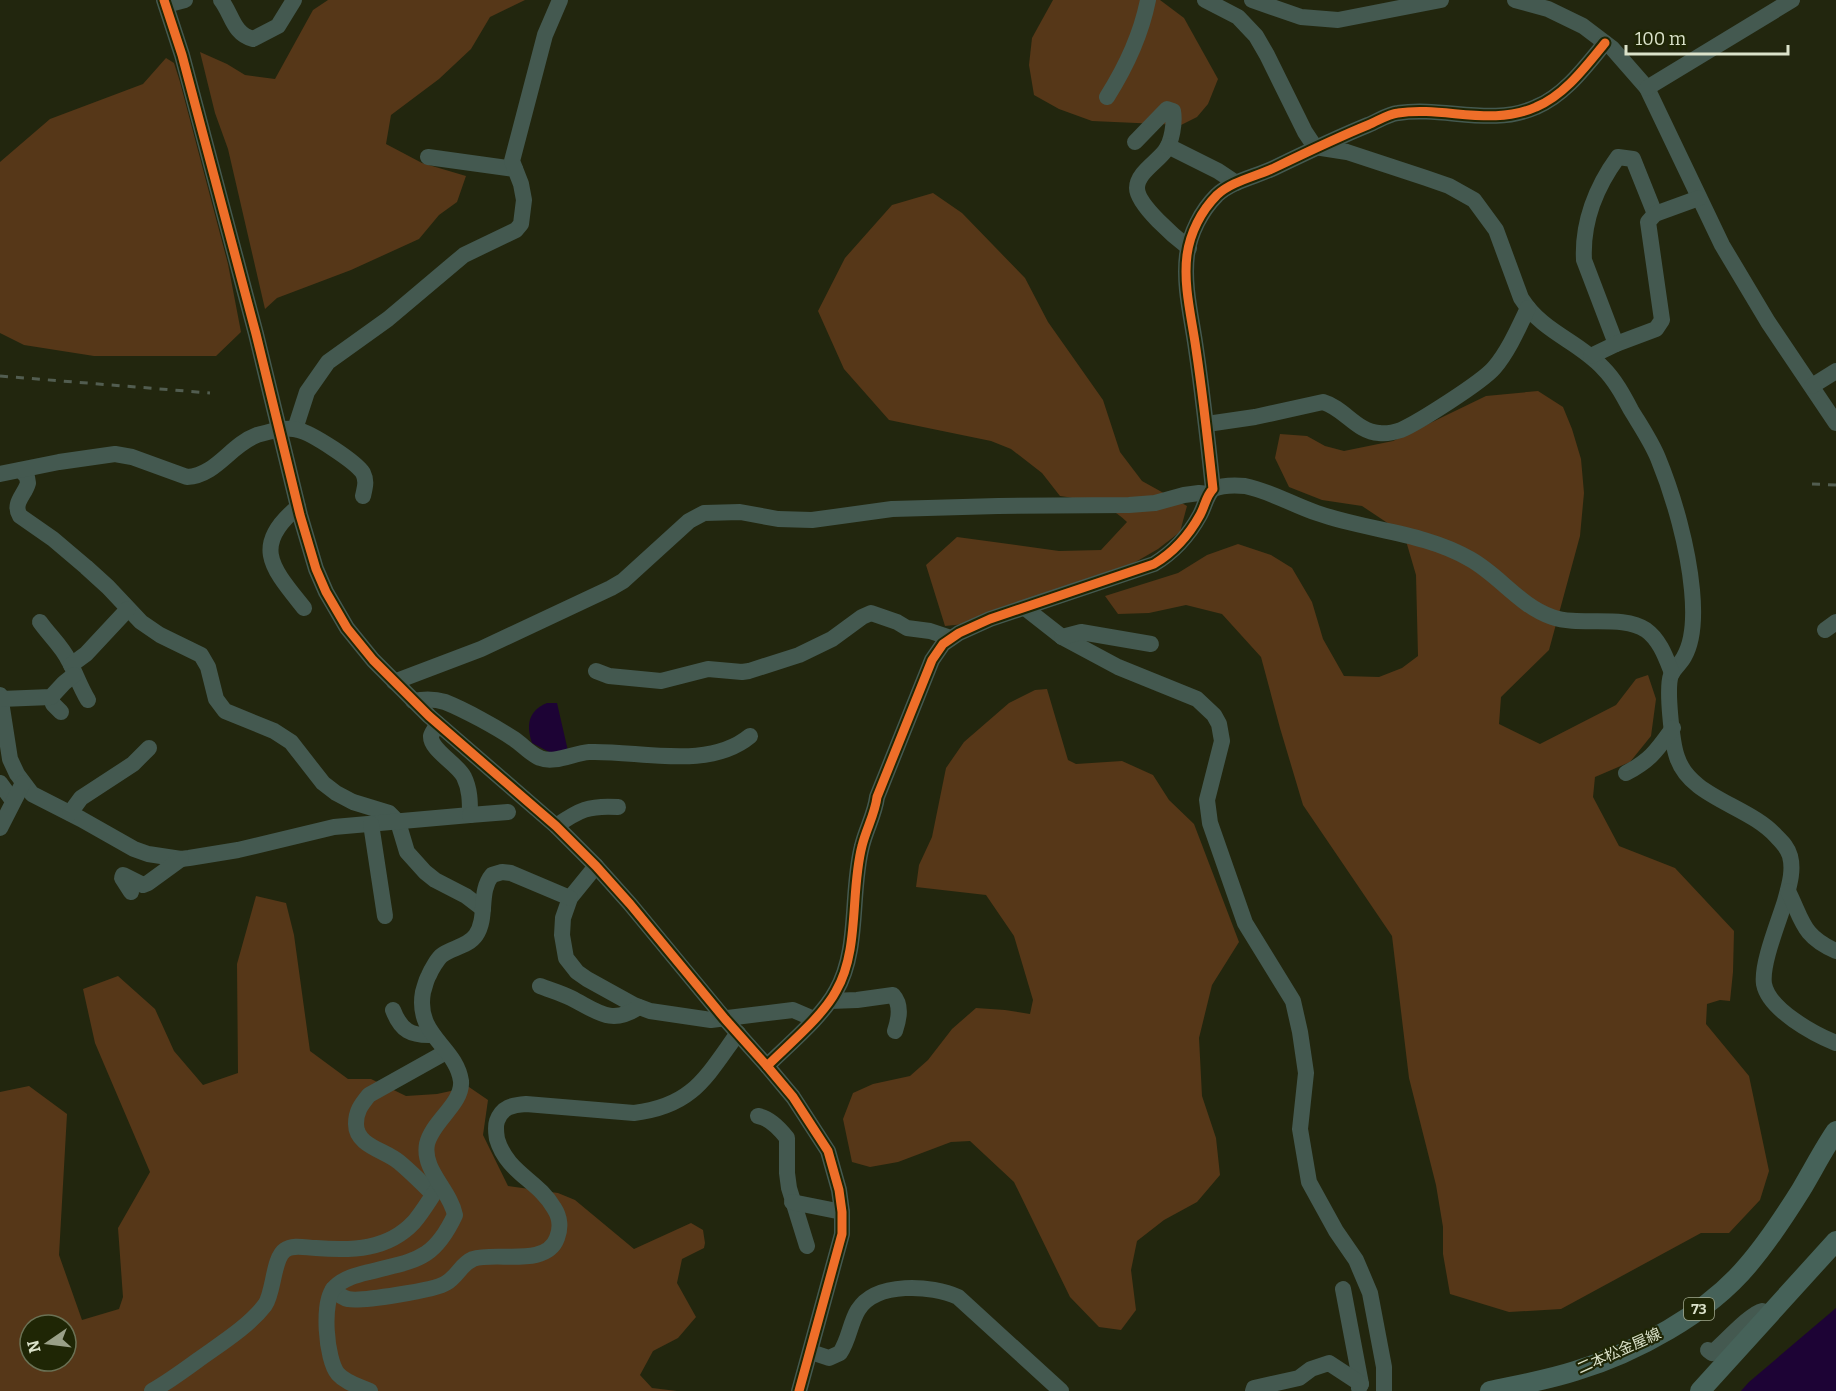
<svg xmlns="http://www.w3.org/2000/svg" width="1836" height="1391" font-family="Bitter,'Noto Sans JP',serif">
<rect width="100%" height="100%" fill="#22260e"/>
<g fill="#563718" fill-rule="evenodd">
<polygon points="328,0 525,0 490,17 471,49 439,79 391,115 386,144 422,163 466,176 457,202 439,215 419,239 351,270 277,298 265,309 228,149 215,113 200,52 227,64 245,75 275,79 313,10"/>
<polygon points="1053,0 1160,0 1184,18 1218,79 1208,104 1197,117 1181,125 1092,121 1059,109 1034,95 1029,65 1032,38"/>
<polygon points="166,58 174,63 180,82 228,264 241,332 216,356 94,356 24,345 0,333 0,162 50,119 143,84"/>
<path d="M 933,193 L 962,213 L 1025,278 L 1048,322 L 1103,400 L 1120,452 L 1142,481 L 1187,506 L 1180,532 L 1158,549 L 1120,571 L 965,624 L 945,626 L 926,565 L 957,537 L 1059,551 L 1101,550 L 1127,522 C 1108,503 1085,500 1060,496 L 1042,473 L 1011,449 L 991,441 L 889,420 L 844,369 L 818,311 L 845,258 L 892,205 Z"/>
<polygon points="1538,391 1563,407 1572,429 1581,459 1584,493 1580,536 1549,650 1501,697 1499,724 1540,744 1616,705 1636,679 1648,675 1656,699 1651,736 1630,762 1595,777 1593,797 1619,846 1675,868 1734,931 1733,972 1730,1001 1720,1000 1707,1004 1706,1024 1749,1076 1769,1171 1760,1200 1729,1233 1701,1233 1561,1309 1509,1312 1450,1294 1443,1254 1443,1227 1436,1185 1409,1078 1392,936 1303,805 1280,728 1261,657 1222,614 1186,605 1149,613 1118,614 1105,596 1178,573 1207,555 1238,544 1271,555 1292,568 1312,602 1323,639 1344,676 1379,677 1402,668 1418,656 1416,575 1404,534 1362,506 1322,500 1289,487 1275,458 1280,434 1307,436 1325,446 1344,451 1393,441 1486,396"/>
<polygon points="1047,689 1068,760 1076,764 1122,761 1153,775 1169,800 1194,824 1239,942 1212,985 1199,1038 1202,1096 1216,1138 1220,1175 1197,1202 1164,1220 1137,1241 1131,1270 1136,1310 1121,1330 1099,1327 1070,1297 1014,1182 970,1141 951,1142 898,1162 870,1167 852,1162 843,1119 853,1093 873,1084 910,1076 928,1060 952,1029 976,1008 1005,1010 1030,1014 1033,1000 1014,936 986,895 916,887 919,865 932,837 946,768 964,742 1009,703 1035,690"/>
<path d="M 256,896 L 286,903 L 294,935 L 310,1051 L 348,1079 L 371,1079 L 406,1096 L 437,1094 L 469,1087 L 488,1100 L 483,1135 L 508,1186 L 558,1193 L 575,1200 L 634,1249 L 691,1223 L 703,1230 L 705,1243 L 704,1248 L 682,1259 L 677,1283 L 696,1317 L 678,1338 L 653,1351 L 640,1375 L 652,1388 L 677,1391 L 0,1391 L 0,1092 L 29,1086 L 67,1114 L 59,1255 L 82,1320 L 119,1309 L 123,1297 L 118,1228 L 150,1172 L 95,1043 L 83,989 L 118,976 L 155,1009 L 174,1051 L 203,1085 L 238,1073 L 237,964 ZM 30,1325 L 66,1325 L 66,1361 L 30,1361 Z"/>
</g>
<g fill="#1d0335">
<path d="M 547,703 L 557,703 L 568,751 L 553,754 L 532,743 C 526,725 528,711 547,703 Z"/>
<polygon points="1836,1308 1836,1391 1741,1391 1749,1382"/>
</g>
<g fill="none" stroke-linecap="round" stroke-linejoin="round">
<g stroke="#445950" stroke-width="16">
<polyline points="164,0 182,55 256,334 300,515 316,569 326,592 347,628 373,660 429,716 556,826 596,866 630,904 725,1019 767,1066 793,1097 828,1151 839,1190 842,1212 842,1234 799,1391"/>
<path d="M 221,0 C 232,14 233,34 253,39 L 278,26 L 294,0"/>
<path d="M 1205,0 L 1238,17 L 1256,36 L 1267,55 L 1305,132 L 1315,147 L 1347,152 L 1426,178 L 1449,186 L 1474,200 L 1496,230 L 1521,298 C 1543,333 1577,340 1603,368 C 1615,380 1623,395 1631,410 C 1640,425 1651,441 1658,458 C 1674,497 1688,547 1692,590 C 1694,611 1695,638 1684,657 C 1681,663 1674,668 1671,675 C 1666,688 1672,743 1677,757 C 1690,798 1749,805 1777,837 C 1783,843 1788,848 1790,856 C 1794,871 1789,886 1785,901 C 1779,921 1761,964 1764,984 C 1769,1010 1814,1034 1836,1043"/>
<polyline points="1252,0 1301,17 1338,20 1441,0"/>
<polyline points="1515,0 1548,9 1583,26 1612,48 1647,88 1722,245 1768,322 1836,423"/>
<polyline points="166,5 185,0"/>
<polyline points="1647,88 1792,0"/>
<path d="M 1107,97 C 1126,67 1141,35 1148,0"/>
<path d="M 1135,142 L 1167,109 L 1173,111 C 1175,122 1172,142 1165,151 C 1157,162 1137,173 1137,188 C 1137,205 1176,238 1189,248"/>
<polyline points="1168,146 1218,171 1236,183"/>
<polyline points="428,157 515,169"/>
<path d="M 1616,344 L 1584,260 C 1582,223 1596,187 1618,157 L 1633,159 L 1655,214"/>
<polyline points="1591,356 1616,344 1656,329 1662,320 1648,222 1655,214 1699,198"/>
<polyline points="1812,386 1836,371"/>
<path d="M 1207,424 L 1255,417 L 1323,402 C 1344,408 1357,432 1379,433 C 1386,434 1395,432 1401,430 C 1419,422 1482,382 1494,368 C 1508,352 1519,327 1528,308"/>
<polyline points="295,429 307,392 328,362 388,319 464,255 516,230 521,224 524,200 521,184 512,161 545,35 560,0"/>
<path d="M 21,470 L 27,477 L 28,483 C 25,495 12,503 20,516 L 53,539 L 86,567 L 108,587 L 141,622 L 160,635 L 201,655 L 208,667 L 216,699 L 225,711 L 274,731 L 291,742 L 323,783 L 336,793 L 353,802 L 389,813 L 398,822 L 407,852 L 425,872 L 435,880 L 466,896 L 483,909"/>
<path d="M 0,474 L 59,462 L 115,454 L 132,457 L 187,477 C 217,475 230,445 257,435 C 268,432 287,426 298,430 C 312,433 356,462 363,473 C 367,481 365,487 363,496"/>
<path d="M 1213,489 C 1223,485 1234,485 1245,486 C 1270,491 1293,505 1317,513 C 1368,531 1423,532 1470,559 C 1499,575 1520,606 1552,617 C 1580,627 1622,614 1646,630 C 1660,640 1666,658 1672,673"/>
<path d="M 298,507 C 250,546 273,569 304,608"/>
<polyline points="1025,608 1062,637 1118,667 1197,699 1214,715 1219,724 1222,741 1207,800 1210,823 1245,923 1293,1001 1300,1032 1306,1073 1300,1129 1309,1182 1336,1231 1356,1260 1370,1293 1384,1367 1384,1391"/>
<path d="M 40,622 C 49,635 62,646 69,661 C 76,674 80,687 88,700"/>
<polyline points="1825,630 1836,622"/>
<polyline points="1062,637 1081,632 1151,644"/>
<polyline points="71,665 86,654 128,609"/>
<polyline points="596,671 609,676 661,681 708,669 742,672 749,671 799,655 832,639 862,617 871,613 897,622 907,628 930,631 951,638"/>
<polyline points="394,682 481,649 611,588 623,581 689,521 704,513 740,512 778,519 812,520 892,509 998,506 1129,505 1155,503 1184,495 1199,493 1208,494"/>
<path d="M 0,695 L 10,759 L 17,774 L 32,794 L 81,819 L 134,849 L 148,854 L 181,859 L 189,858 L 238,850 L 334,827 L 470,815 C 470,802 470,789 464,777 C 458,764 430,750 431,736 C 432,732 436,727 438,724"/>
<polyline points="51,697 53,704 61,712"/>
<polyline points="1,699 51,697 64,683 74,675"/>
<path d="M 413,701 C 424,699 435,699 445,702 C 465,710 496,727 514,739 C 523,745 530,754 540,758 C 554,764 574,753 589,752 C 638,750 708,771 750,736"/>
<path d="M 1626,773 C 1651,760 1657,750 1673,728"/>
<polyline points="0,783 13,801"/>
<polyline points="70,813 81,798 133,764 149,748"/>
<polyline points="470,815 508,812"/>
<polyline points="371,824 385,916"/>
<path d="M 556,826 C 579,810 589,805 618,807"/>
<polyline points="0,828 23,783"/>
<polyline points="596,866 570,898 563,918 562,935 566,958 577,972 587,979 634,1005 650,1011 711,1020 793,1010 814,1019"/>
<path d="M 1788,891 C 1803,921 1802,936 1836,951"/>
<polyline points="131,892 122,878 123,875 143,885 148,883 181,859"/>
<path d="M 540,986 C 550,990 561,993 571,998 C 597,1011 611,1026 639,1007"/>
<path d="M 830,1001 L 857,1000 L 893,995 C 902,1005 899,1019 895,1031"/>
<path d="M 393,1010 C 401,1031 411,1036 433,1035"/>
<path d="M 767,1066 C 788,1045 823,1016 836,991 C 860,950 850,891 862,846 C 866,829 875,814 877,797 L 932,660 L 943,644 L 959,633 L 990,619 L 1154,564 C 1174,552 1189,535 1200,515 C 1205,506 1206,496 1213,489 C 1208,442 1203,396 1196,349 C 1192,319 1183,286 1187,255 C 1190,233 1201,211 1217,195 C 1232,181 1255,177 1274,168 C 1305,153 1336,138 1368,125 C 1378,121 1388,114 1398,113 C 1444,106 1492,127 1536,107 C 1565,95 1586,66 1605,43"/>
<path d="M 758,1116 C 770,1118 780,1129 787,1138 L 787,1173 L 789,1188 L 807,1246"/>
<path d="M 433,1194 C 422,1183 411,1172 399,1162 C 385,1150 356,1146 356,1124 C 356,1111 361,1105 369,1095 L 446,1052"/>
<polyline points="792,1202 842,1212"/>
<path d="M 333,1289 C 337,1293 342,1298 348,1299 C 360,1302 436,1290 446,1283 C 457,1277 461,1264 473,1259 C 496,1251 546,1268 557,1238 C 561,1228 560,1217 554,1208 C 538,1180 507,1173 497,1139 C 496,1132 495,1127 497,1121 C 502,1107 512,1105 526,1104 L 634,1113 C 693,1106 706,1077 738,1033"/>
<polyline points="1343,1289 1361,1384 1359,1388"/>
<path d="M 1708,1350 L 1712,1353 C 1723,1344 1751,1313 1762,1311 L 1768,1314"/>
<path d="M 811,1352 L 829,1358 L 840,1353 C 849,1340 850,1323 858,1310 C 876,1281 932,1285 958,1297 L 1061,1391"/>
<path d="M 152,1391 C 168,1382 183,1371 198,1360 C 220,1344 248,1327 265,1305 C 274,1292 273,1258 285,1250 C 293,1244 307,1248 316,1248 C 352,1251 388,1250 414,1222 C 424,1210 431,1197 440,1185"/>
<path d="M 370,1391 C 359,1386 346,1383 338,1374 C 326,1360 321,1300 335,1287 C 344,1278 357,1275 369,1272 C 414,1260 433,1262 455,1215 C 450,1190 422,1170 427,1144 C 432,1121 463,1104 461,1081 C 456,1046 415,1036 423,992 C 425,986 426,980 429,975 C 431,970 437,960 441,956 C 450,948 468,947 476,935 C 488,917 478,892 492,875 L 502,872 L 511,873 L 570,898"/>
<polyline points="1253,1391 1254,1388 1299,1378 1311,1369 1329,1363 1361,1384"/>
</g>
<g stroke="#466259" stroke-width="20">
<path d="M 1490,1391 C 1518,1385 1547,1380 1575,1371 C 1635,1353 1707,1314 1748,1265 C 1766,1244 1786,1214 1801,1190 C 1813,1170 1823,1150 1836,1131"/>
<polyline points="1700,1391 1836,1241"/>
</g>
<g stroke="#525d50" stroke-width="3" stroke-dasharray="8 8" stroke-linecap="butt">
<polyline points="0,376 210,393"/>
<polyline points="1812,484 1836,485"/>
</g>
<g stroke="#1f2605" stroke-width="13">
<g id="cycleway">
<polyline points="164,0 182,55 256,334 300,515 316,569 326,592 347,628 373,660 429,716 556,826 596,866 630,904 725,1019 767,1066 793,1097 828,1151 839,1190 842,1212 842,1234 799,1391"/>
<path d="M 767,1066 C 788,1045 823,1016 836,991 C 860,950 850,891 862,846 C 866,829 875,814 877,797 L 932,660 L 943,644 L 959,633 L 990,619 L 1154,564 C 1174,552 1189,535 1200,515 C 1205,506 1206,496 1213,489 C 1208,442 1203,396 1196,349 C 1192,319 1183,286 1187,255 C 1190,233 1201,211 1217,195 C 1232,181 1255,177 1274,168 C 1305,153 1336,138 1368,125 C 1378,121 1388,114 1398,113 C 1444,106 1492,127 1536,107 C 1565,95 1586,66 1605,43"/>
</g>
</g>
<use href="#cycleway" stroke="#ee6e29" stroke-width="9"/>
</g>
<g text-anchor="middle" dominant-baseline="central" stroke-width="4.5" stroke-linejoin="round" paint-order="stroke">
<rect fill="#1f2605" stroke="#a3aa8f" stroke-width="1.5" x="1684" y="1298" width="30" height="22" rx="4.5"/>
<g font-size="14" font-weight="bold" fill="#dbe2ca">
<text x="1699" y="1309">73</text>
</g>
<g font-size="15" fill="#dbe2ca" stroke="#1f2605">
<text transform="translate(1619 1351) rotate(-24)">二本松金屋線</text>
</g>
</g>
<g transform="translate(48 1343) rotate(256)"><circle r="28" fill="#1f2605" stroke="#6a7154" stroke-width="1.5"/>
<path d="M0-4.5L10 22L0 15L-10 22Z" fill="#9aa088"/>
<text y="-9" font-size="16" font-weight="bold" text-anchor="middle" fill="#dbe2ca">N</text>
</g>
<path d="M1626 45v9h162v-9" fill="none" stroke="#dbe2ca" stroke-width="3"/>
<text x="1635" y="45" font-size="18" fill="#dbe2ca" stroke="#1f2605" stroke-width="4.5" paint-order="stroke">100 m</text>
</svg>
